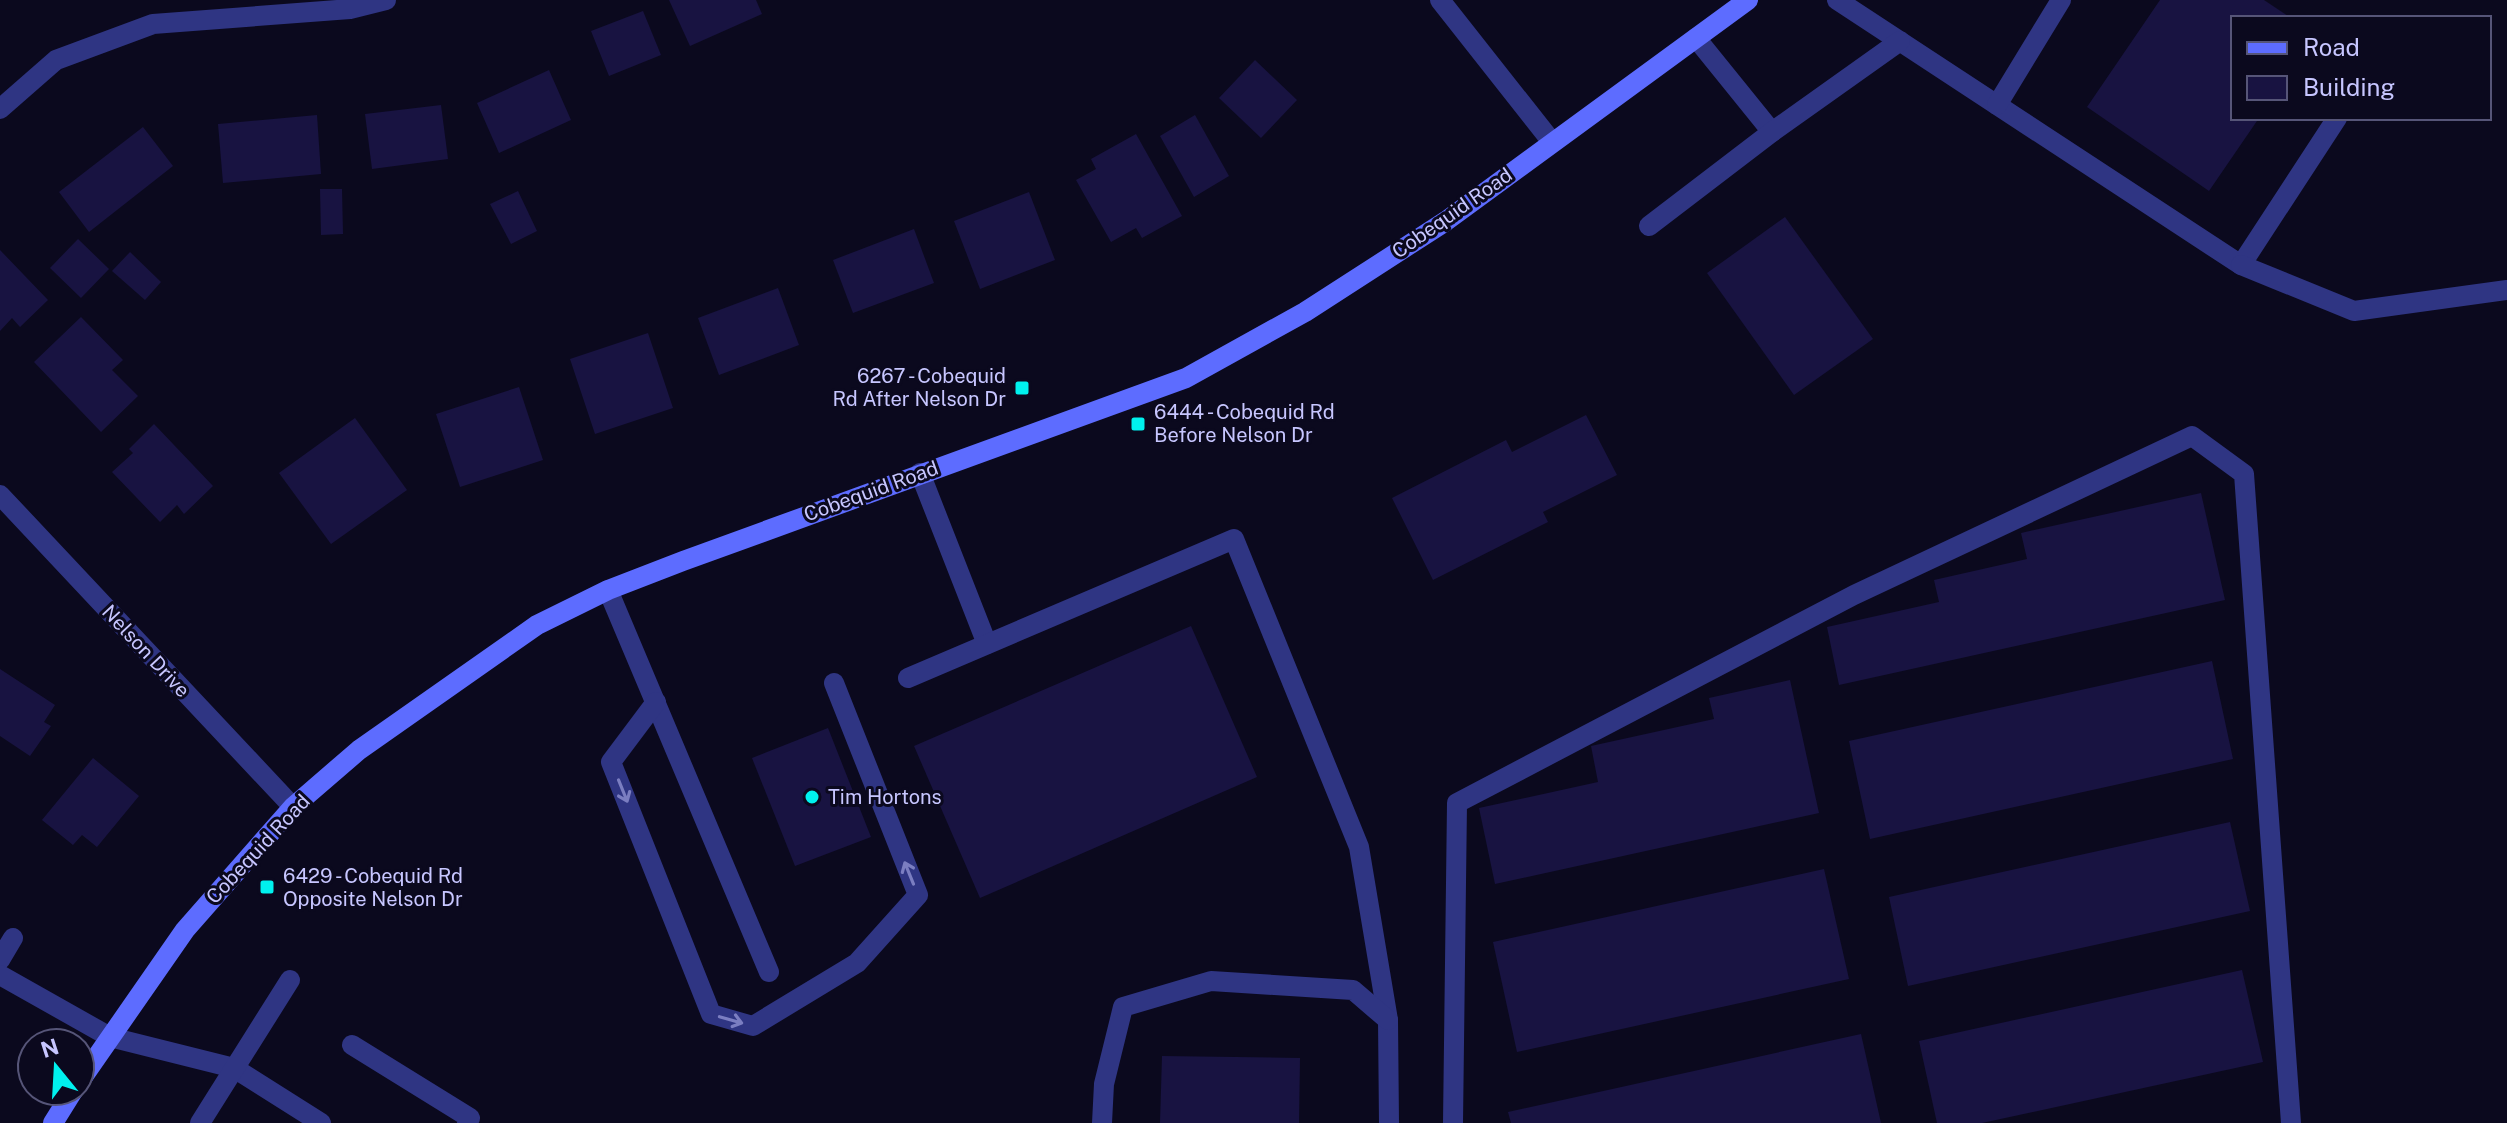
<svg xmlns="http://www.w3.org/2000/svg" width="2507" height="1123" font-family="'Public Sans',sans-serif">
<rect width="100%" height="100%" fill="#0b091e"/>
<g fill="#181341">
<polygon points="669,0 756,0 762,14 690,46"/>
<polygon points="2160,0 2264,0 2291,18 2233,18 2233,118 2259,118 2209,191 2087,107"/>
<polygon points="643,11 661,55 609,76 591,31"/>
<polygon points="1255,60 1297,100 1261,138 1219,98"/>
<polygon points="549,70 571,120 499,153 477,103"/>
<polygon points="441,105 448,159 372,169 365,114"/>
<polygon points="317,115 321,174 223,183 218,124"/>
<polygon points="1195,115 1229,176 1194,197 1160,136"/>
<polygon points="143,127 173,166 89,232 59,192"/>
<polygon points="1136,134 1182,216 1142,238 1136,228 1111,242 1076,180 1096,169 1091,159"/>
<polygon points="320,189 342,189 343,234 321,235"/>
<polygon points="518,191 537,231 511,244 490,204"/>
<polygon points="1029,192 1055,260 980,289 954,221"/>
<polygon points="1785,217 1873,339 1794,395 1707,273"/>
<polygon points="914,229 934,283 853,313 833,260"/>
<polygon points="78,239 109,269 81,298 50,268"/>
<polygon points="0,250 48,300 20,327 12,318 0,331"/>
<polygon points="130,252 161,282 145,300 112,271"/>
<polygon points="778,288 799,345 719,375 698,318"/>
<polygon points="81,317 123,360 112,370 138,396 101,432 34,362"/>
<polygon points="648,333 673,408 595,434 570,359"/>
<polygon points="519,387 543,460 460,487 436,414"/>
<polygon points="1586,415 1617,475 1543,512 1548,522 1433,580 1392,498 1506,440 1512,452"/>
<polygon points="355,418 407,490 331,544 279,473"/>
<polygon points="154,424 213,486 184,514 177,505 160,522 112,472 133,453 129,449"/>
<polygon points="2201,493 2225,600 1839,685 1827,627 1939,602 1934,580 2027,559 2021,533"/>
<polygon points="1191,626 1257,777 980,898 914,746"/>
<polygon points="2212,661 2233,759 1870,839 1849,741"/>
<polygon points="0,669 55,705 44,722 51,726 30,756 0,736"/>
<polygon points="1790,680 1819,813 1495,884 1479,808 1598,782 1591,746 1714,719 1709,698"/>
<polygon points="828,728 871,837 795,866 752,758"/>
<polygon points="93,758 139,796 97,847 82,835 73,845 42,820"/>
<polygon points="2230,822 2250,911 1908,986 1889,897"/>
<polygon points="1824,869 1849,979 1517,1052 1493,942"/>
<polygon points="2242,970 2263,1062 1982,1123 1937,1123 1919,1041"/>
<polygon points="1861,1034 1881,1123 1511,1123 1508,1112"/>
<polygon points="1162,1056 1300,1058 1299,1123 1160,1123"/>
</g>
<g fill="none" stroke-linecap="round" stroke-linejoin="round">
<g stroke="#2f3583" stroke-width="20">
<polyline points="1440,0 1552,142"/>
<polyline points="1837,0 2241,265 2337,118"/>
<polyline points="1696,38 1772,132"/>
<polyline points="1997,105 2061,0"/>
<polyline points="1649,226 1772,132 1900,41"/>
<polyline points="2241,265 2354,311 2507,290"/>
<polyline points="920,473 987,644"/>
<polyline points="608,590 769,972"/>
<polyline points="908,678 1234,539 1359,847 1388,1020 1389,1123"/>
<polyline points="656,702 611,762 711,1014 753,1026 857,963 918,895 834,683"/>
<polyline points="0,960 13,938"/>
<polyline points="0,975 110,1037 234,1068 321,1123"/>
<polyline points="352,1045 470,1118 467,1123"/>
<polyline points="200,1123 290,980"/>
<polyline points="1102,1123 1104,1084 1123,1007 1211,981 1353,990 1388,1020"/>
<polyline points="1453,1123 1457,803 1854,595 2192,436 2244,474 2291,1123"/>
</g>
<g stroke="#2f3583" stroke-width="20">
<polyline points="0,109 56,60 153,24 350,9 386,0"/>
<polyline points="0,495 293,807"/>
</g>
<g stroke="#5d6cff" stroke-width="20">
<polyline points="80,1081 185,930 293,807 359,750 537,625 608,590 683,561 1186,378 1305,312 1446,221 1748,0"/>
<polyline points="53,1123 73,1091"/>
</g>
</g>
<defs><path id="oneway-shaft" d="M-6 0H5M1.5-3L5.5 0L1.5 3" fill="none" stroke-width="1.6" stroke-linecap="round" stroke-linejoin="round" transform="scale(2)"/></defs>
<g stroke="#7b7ec1">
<use href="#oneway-shaft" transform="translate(623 791) rotate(68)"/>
<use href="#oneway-shaft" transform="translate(909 873) rotate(-112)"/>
<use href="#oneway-shaft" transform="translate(731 1020) rotate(16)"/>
</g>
<g fill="#00f1ee" stroke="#0b091e" stroke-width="3">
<rect x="1014" y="380" width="16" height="16" rx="4"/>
<rect x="1130" y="416" width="16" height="16" rx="4"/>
<circle cx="812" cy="797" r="8"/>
<rect x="259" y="879" width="16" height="16" rx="4"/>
</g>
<g text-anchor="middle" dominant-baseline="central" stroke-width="6" stroke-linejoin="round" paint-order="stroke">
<g font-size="20" fill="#c7c6ff" stroke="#0b091e">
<text transform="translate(1452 213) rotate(-35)">Cobequid Road</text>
<text transform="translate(871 491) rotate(-20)">Cobequid Road</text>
<text transform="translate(146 651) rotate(47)">Nelson Drive</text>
<text transform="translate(258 849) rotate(-47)">Cobequid Road</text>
</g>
<g font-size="20" fill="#c7c6ff" stroke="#0b091e" text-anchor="start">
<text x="1006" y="376" text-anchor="end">6267 - Cobequid<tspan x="1006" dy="23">Rd After Nelson Dr</tspan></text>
<text x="1154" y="412">6444 - Cobequid Rd<tspan x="1154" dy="23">Before Nelson Dr</tspan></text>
<text x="828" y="797">Tim Hortons</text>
<text x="283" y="876">6429 - Cobequid Rd<tspan x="283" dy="23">Opposite Nelson Dr</tspan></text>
</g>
</g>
<rect x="2231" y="16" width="260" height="104" fill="#0b091e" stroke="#565578" stroke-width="2"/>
<rect x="2247" y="42" width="40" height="12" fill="#5d6cff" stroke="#565578" stroke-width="2"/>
<text x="2303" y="56" font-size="24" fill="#c7c6ff">Road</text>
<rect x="2247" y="76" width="40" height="24" fill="#181341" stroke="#565578" stroke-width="2"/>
<text x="2303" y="96" font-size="24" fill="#c7c6ff">Building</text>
<g transform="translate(56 1067) rotate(342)"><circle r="38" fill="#0b091e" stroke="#565578" stroke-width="2"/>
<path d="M0-6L14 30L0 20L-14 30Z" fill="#00f1ee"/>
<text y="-12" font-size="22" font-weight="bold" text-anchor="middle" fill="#c7c6ff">N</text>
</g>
</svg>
